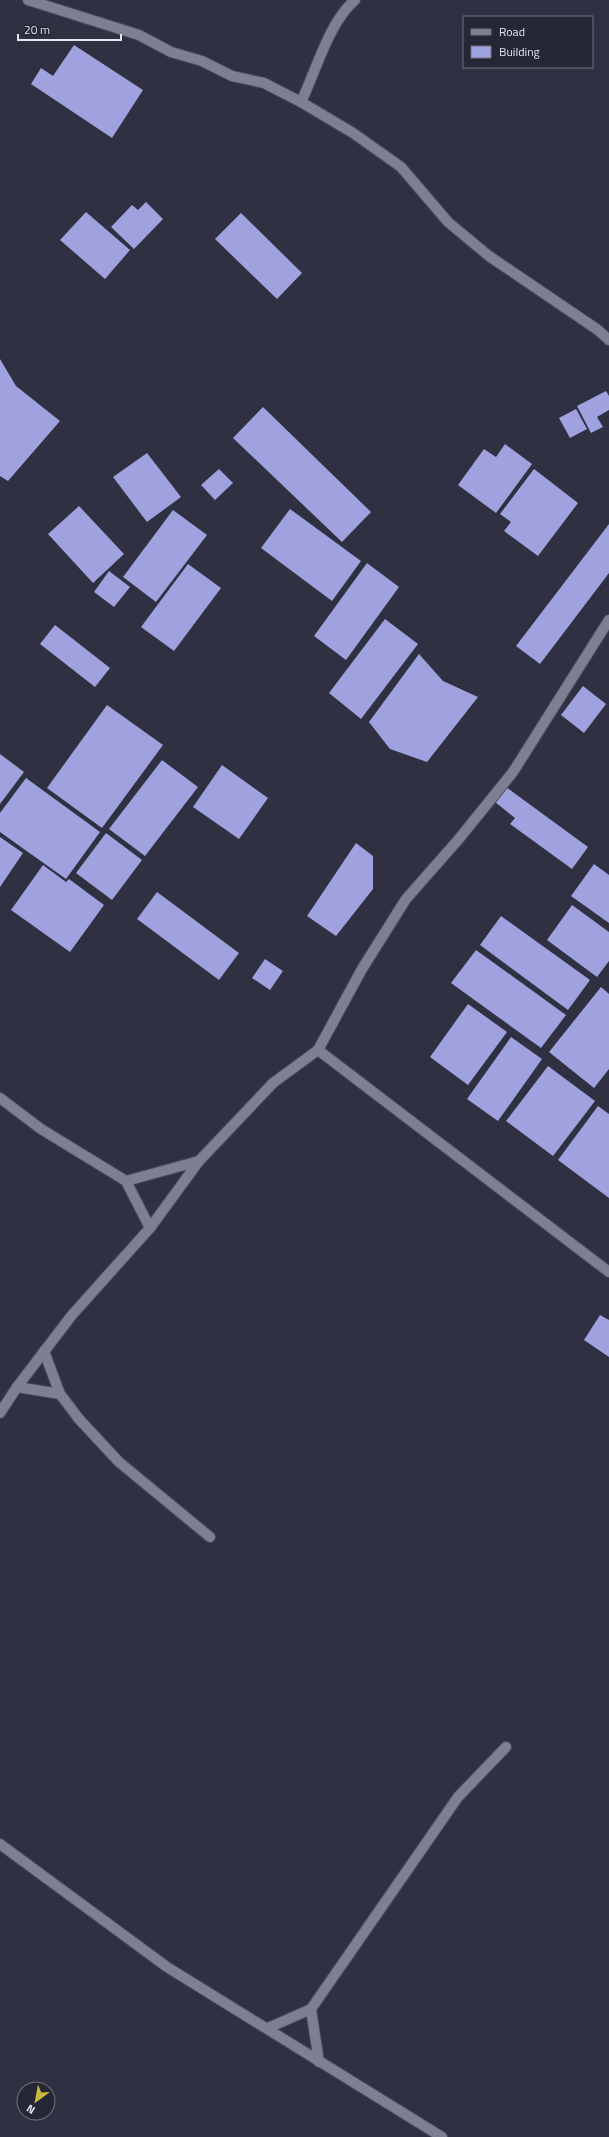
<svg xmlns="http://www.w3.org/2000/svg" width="609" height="2137" font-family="'Titillium Web',sans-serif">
<rect width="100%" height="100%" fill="#2f3041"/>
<g fill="#9fa2de">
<polygon points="74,45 143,90 112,138 31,84 41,68 53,76"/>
<polygon points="146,202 163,219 134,249 111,227 132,205 138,210"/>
<polygon points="86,212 130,250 105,279 60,240"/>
<polygon points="241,213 302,273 277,299 215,239"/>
<polygon points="0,359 16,386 60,421 8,481 0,476"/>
<polygon points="606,391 609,396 609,410 597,417 603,427 591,433 577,406"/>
<polygon points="263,407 371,512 342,542 233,438"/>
<polygon points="576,409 587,429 570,438 559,418"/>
<polygon points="505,444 532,464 496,513 458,485 484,449 496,457"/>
<polygon points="147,453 181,497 147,522 113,477"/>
<polygon points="219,469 233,483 215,500 201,485"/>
<polygon points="534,469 578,503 538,556 504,531 511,522 500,514"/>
<polygon points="79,506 124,554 93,583 48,534"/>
<polygon points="290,509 361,561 332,601 261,548"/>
<polygon points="173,510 207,535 156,602 123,577"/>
<polygon points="609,524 609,573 540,664 516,646"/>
<polygon points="367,563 399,587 346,660 314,636"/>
<polygon points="188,564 221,588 174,651 141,627"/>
<polygon points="109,571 130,587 114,607 94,592"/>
<polygon points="385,619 418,644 361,719 329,693"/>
<polygon points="55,625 110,668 95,687 40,644"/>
<polygon points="419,654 443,681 478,697 427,762 390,749 369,722"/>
<polygon points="583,686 606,704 584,733 561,715"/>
<polygon points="107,705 163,745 102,828 47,788"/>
<polygon points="0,754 24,772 0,804"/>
<polygon points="162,760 198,787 145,856 109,829"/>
<polygon points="222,765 268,798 239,839 193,807"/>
<polygon points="26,778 100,832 66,879 0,832 0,813"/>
<polygon points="506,787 588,847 572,869 510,824 515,818 495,802"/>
<polygon points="106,833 142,860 112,900 76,873"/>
<polygon points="0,837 23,853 0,887"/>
<polygon points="356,843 373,856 373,889 336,936 307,916"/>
<polygon points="594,864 609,875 609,923 571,896"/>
<polygon points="43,865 66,882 69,879 104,905 70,952 11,910"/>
<polygon points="157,892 239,953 219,980 137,919"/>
<polygon points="572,905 609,932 609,961 597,977 547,940"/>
<polygon points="501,916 590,980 568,1010 480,945"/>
<polygon points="476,950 566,1015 541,1048 451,983"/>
<polygon points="265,959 283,971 270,990 252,978"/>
<polygon points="601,987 609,994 609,1069 594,1088 549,1052"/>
<polygon points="468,1004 507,1032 468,1085 430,1057"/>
<polygon points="511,1037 542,1059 498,1121 467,1099"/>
<polygon points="548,1066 595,1101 553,1156 506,1121"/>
<polygon points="598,1106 609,1114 609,1198 558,1160"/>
<polygon points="600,1315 609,1320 609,1357 584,1340"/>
</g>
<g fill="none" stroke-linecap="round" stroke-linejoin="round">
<g stroke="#4c4d5b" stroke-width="12">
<g id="street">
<polyline points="28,0 139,35 171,52 202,61 232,76 264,83 301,102 353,133 401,167 448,222 489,256 598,330 609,340"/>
<path d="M 301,102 C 316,71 329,22 355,0"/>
<polyline points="318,1050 609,1272"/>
<polyline points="0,1098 41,1129 126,1181 150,1228"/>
<polyline points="126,1181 199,1161"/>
<polyline points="44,1351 60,1394 79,1419 119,1462 210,1537"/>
<polyline points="17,1387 60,1394"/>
<polyline points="0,1413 17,1387 72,1315 150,1228 199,1161 273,1083 318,1050 362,969 406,899 458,840 513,772 609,620"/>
<polyline points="0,1844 167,1967 442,2137"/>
<polyline points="311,2009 319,2062"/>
<polyline points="268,2028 311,2009 458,1797 506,1747"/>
</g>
</g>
<use href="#street" stroke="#7e7f93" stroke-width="10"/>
</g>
<rect x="463" y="16" width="130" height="52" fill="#252636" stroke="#717280"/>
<rect x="471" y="29" width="20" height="6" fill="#7e7f93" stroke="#717280"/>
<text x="499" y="36" font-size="12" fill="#e3e4ef">Road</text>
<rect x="471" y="46" width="20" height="12" fill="#9fa2de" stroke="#717280"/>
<text x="499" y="56" font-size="12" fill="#e3e4ef">Building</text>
<g transform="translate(36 2101) rotate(212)"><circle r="19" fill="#252636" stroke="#717280"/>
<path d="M0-3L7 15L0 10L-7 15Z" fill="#caba3a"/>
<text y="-6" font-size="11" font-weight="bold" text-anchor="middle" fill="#e3e4ef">N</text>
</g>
<path d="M18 34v6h103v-6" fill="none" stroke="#e3e4ef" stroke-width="2"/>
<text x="24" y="34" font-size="12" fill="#e3e4ef" stroke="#252636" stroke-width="3" paint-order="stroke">20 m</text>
</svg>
